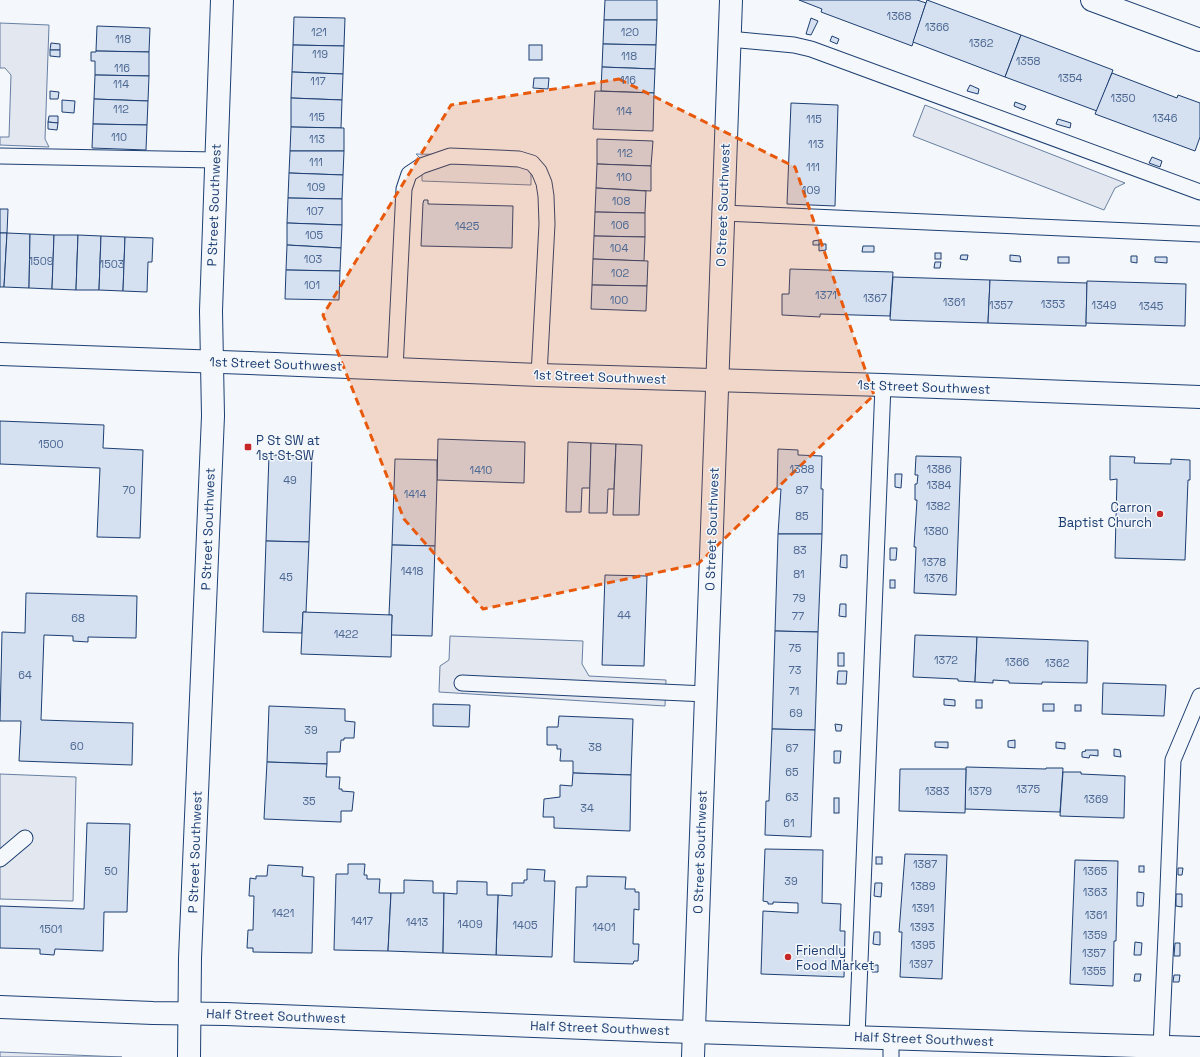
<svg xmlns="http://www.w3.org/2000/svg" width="1200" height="1057" font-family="'Space Grotesk',sans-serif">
<rect width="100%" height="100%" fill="#f4f7fb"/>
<g fill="#e3e8f0" stroke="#687fa3">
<polygon points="0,23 49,25 45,139 49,147 0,145 0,137 9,137 11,75 5,68 0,68"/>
<polygon points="925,105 1125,183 1115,188 1104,210 913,136"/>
<polygon points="416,154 523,156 531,163 531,185 422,181 422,160"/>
<polygon points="450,636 583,641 582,664 589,676 666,680 665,706 439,692 440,666 449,660"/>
<polygon points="0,774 76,777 73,901 0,899"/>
<polygon points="0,1052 122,1057 0,1057"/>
</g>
<g fill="#d5e0f0" stroke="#1d3f73">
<polygon points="605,0 657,0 657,20 604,20"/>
<polygon points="799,0 917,0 926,3 912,46 821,12 822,9"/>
<polygon points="927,0 1021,35 1005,77 913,42"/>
<polygon points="294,17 345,18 344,46 293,45"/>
<polygon points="811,18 818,21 811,35 806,34"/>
<polygon points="604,20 657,20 656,45 603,44"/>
<polygon points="97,26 150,28 149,52 96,51"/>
<polygon points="1021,35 1113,70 1097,111 1005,77"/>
<polygon points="832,36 839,39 837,44 830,41"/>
<polygon points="51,43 60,44 60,50 50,50"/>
<polygon points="603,44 656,45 655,69 602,67"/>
<polygon points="293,45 344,46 343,74 292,72"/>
<rect x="529" y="45" width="13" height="15"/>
<polygon points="50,50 60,50 60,57 50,56"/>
<polygon points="96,51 149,52 149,76 95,75 95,61 91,61 91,52 96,52"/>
<polygon points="602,67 655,69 654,93 601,91"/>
<polygon points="292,72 343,74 342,100 291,98"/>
<polygon points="1112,73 1177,98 1178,95 1200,103 1200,137 1195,151 1095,114"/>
<polygon points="95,75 149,76 148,101 94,99"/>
<polygon points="534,78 549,78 548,89 533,88"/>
<polygon points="970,85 979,89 978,94 967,91"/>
<polygon points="50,91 59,92 58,99 50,99"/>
<polygon points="595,91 654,93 653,131 593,129"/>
<polygon points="291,98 342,100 341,128 291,127"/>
<polygon points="94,99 148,101 147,125 93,124"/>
<polygon points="62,100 75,101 74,113 62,112"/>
<polygon points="1015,102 1026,106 1024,110 1014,106"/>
<polygon points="791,103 838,105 835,206 787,204"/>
<polygon points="49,116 58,116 58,123 48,122"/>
<polygon points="1058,119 1071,123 1070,128 1056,124"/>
<polygon points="48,122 58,123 57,130 48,129"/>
<polygon points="93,124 147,125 146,150 92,148"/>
<polygon points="291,127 344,128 344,151 290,151"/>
<polygon points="597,139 653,141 651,166 597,164"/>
<polygon points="290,151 344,151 343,175 289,173"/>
<polygon points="1152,157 1162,161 1160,167 1149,163"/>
<polygon points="597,164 651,166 651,191 596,188"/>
<polygon points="289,173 343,175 342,199 288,198"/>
<polygon points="596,188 646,191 645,213 595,212"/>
<polygon points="288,198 342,199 342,225 287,223"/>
<polygon points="424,200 428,200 428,204 513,206 512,248 421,246 423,203"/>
<polygon points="0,209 8,209 7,233 0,233"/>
<polygon points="595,212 645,213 645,237 594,236"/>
<polygon points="287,223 342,225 341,248 287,245"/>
<polygon points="0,233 7,233 4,287 0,287"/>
<polygon points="7,233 30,234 29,288 4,287"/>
<polygon points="30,234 54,235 52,289 29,288"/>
<polygon points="54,235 78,235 76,290 52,289"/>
<polygon points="78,235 101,236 99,290 76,290"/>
<polygon points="101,236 125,237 123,291 99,290"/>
<polygon points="594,236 645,237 644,261 593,259"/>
<polygon points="125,237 153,238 152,262 148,262 147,292 123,291"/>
<polygon points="819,240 819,245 813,245 813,241"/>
<polygon points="819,244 826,244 826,250 819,251"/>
<polygon points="287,245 341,248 340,271 286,270"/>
<polygon points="863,246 874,246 874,252 862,252"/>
<rect x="935" y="253" width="6" height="6"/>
<polygon points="961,255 968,255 967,260 960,259"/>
<polygon points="1010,255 1020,256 1021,262 1010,261"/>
<polygon points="1131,256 1137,256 1137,263 1131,262"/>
<rect x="1058" y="257" width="11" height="6"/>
<polygon points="1155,257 1167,257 1167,263 1155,262"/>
<polygon points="593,259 648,261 647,286 592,285"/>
<polygon points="935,262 941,262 940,268 934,268"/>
<polygon points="790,269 893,272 890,316 820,314 820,317 782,315 782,294 789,294"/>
<polygon points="286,270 340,271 339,300 285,299"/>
<polygon points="893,277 990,280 988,323 890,320"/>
<polygon points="990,280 1087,283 1086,326 988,323"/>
<polygon points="1087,281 1186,284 1185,326 1086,323"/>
<polygon points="592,285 647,286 646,311 591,309"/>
<polygon points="0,421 104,425 103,448 143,450 140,538 97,537 100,468 0,464"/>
<polygon points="438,439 525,442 524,483 437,480"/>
<polygon points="568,442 591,443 590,488 582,488 581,512 566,512"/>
<polygon points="591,443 616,444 614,489 608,489 607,513 589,513"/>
<polygon points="616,444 642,445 639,515 613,515"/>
<polygon points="778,449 798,450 798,455 822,456 821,489 823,489 822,534 778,534 781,489 777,489"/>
<polygon points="269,455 312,456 309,542 266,541"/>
<polygon points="916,456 961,457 956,595 914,593 916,547 914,547 917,500 915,500 915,484 917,484 918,475 915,475"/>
<polygon points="1110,456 1135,457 1134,463 1171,464 1171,459 1190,460 1190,480 1188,480 1185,560 1115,558 1117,479 1110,480"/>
<polygon points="395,459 437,460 437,480 435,546 392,545"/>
<polygon points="895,474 902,474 901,488 895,487"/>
<polygon points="778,534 822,534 818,632 775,631"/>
<polygon points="266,541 309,542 306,612 303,612 302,633 263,632"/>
<polygon points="392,545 435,546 432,636 391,635 392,615 389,615"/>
<polygon points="890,548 897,548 896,560 890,560"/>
<polygon points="841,555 847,555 847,568 840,567"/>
<polygon points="605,575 647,576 644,666 602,665"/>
<rect x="890" y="580" width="5" height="8"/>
<polygon points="26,593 137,596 136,638 88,637 88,642 73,641 73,636 44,635 41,720 133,723 132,765 19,761 21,721 0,721 2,632 25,633"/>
<polygon points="840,604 846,604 846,617 839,616"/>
<polygon points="303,612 392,615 391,657 301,654"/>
<polygon points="775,631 818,632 815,730 772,729"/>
<polygon points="915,635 977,637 975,682 958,681 958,679 913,677"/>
<polygon points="977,637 1088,641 1087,683 1042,682 1042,684 1009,683 1009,681 993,680 993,683 975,682"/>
<rect x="838" y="653" width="6" height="13"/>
<polygon points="838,671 847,671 846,684 837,684"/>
<polygon points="1103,683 1166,685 1164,716 1102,714"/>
<polygon points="944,699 955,700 955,706 944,705"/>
<rect x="976" y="700" width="6" height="8"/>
<polygon points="433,704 470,705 469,727 433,726"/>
<rect x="1043" y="704" width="11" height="7"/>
<rect x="1075" y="705" width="6" height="6"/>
<polygon points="269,706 345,709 345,721 355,722 354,738 344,738 344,740 341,740 340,752 327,752 327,764 267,762"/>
<polygon points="559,716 633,719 631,775 573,773 573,761 560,761 561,749 557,749 557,745 547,745 547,727 558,727"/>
<polygon points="835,724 842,725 841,731 836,731"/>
<polygon points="772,729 815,730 811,837 765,835 766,801 769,801"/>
<polygon points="1015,740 1015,748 1008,747 1008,741"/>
<polygon points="935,742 948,742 948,748 935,747"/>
<polygon points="1056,742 1065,743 1065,749 1056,748"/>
<polygon points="1114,749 1120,750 1121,757 1114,756"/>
<polygon points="1085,750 1098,750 1098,756 1090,755 1089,758 1082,757 1082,752 1086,751"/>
<polygon points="834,751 841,751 840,763 834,763"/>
<polygon points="267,762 327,764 326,777 340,777 339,789 342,789 342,791 354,792 352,811 341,811 341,822 264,819"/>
<polygon points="966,767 1046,769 1046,768 1063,768 1060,812 965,809"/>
<polygon points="900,769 966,769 965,813 899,811"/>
<polygon points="1063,772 1081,772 1081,774 1125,776 1124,818 1060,816"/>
<polygon points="573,773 631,775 630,831 554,828 554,817 543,817 544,799 560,797 560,785 572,786"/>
<rect x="834" y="798" width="5" height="15"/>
<polygon points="87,823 130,824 127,912 104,912 103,951 55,949 54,955 40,954 40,949 0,948 0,906 84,909"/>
<polygon points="765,849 823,850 822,903 841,904 840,931 845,931 844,977 761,974 763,911 798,913 798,903 773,902 773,904 768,904 768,902 763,901"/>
<polygon points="905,854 947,855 942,979 900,977 902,932 899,932"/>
<rect x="876" y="857" width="6" height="7"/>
<polygon points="1075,860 1118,861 1116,941 1114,941 1113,986 1070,984"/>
<polygon points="348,864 365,864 364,875 367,875 367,879 380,879 379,893 391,893 388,951 334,950 336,874 348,874"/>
<polygon points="268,865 303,867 302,876 314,877 312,953 253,952 253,948 247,948 248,930 253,930 254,896 249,896 250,878 256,879 256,876 267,876"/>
<rect x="1139" y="866" width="5" height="6"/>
<polygon points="1178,868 1183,868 1182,875 1178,875"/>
<polygon points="527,869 545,870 544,881 555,881 552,957 496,955 498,895 512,896 512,883 524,883 524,880 527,880"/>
<polygon points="587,876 626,877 625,889 635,889 635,892 639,892 639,910 634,909 633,944 639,944 638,961 634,961 633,964 574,962 576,887 587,887"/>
<polygon points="404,880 433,881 433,893 444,893 443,953 388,951 391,893 404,893"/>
<polygon points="457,881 487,882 487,895 498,895 496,955 443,953 444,893 457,894"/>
<polygon points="875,883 882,883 881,897 874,896"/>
<polygon points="1137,892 1144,893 1143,906 1137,906"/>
<polygon points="1176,894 1182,894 1182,907 1176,906"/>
<polygon points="874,932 880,932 880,945 873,944"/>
<polygon points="1135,942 1142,943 1141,955 1134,955"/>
<polygon points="1175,943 1180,943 1180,956 1174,956"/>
<polygon points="873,965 878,965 878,972 872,972"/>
<polygon points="1135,974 1141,974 1140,981 1134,981"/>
<polygon points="1174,975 1180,975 1179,982 1173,982"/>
</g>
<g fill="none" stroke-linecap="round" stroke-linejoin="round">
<g stroke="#1d3f73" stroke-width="17">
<g id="service">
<polyline points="729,39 794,45 811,49 1200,192"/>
<polyline points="0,156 216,160"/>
<polyline points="723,213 1200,234"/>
<polyline points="395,369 404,189 409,174 421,166 450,156 519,159 532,163 539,171 544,183 546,196 547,224 539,375"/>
<polyline points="462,683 706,694"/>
<polyline points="0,859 25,838"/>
<polyline points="857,1037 883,385"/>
<polyline points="1161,1047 1167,914 1173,760 1200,696"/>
<polyline points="891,1057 891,1039"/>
</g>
</g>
<g stroke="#1d3f73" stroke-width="24">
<g id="minor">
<polyline points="1092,0 1200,40"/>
<polyline points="0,354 275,364 539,375 883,385 1200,397"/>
<polyline points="0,1007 153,1013 226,1014 662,1031 1200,1048"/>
<polyline points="693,1057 731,0"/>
</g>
</g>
<g stroke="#1d3f73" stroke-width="24">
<polyline id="tertiary" points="189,1057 190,958 213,416 211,311 222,0"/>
</g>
<use href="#service" stroke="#f4f7fb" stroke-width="15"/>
<use href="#minor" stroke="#f4f7fb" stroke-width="22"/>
<use href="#tertiary" stroke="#f4f7fb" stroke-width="22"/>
</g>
<path fill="#e8590c" fill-opacity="0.2" stroke="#e8590c" stroke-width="3" stroke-dasharray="8 5" stroke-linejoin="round" d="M 619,79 L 795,167 L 874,395 L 698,564 L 483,609 L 404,519 L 323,315 L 451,105 Z"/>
<g fill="#c62828" stroke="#f4f7fb" stroke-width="1.5">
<rect x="244" y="443" width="8" height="8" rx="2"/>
<circle cx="1160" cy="514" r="4"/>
<circle cx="788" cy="957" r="4"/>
</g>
<g text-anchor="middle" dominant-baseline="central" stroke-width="3" stroke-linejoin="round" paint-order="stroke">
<g font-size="11" fill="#4b6792">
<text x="899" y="16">1368</text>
<text x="937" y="27">1366</text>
<text x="319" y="32">121</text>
<text x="630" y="32">120</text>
<text x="123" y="39">118</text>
<text x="981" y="43">1362</text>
<text x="320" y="54">119</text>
<text x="629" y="56">118</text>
<text x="1028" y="61">1358</text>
<text x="122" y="68">116</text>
<text x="1070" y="78">1354</text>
<text x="628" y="80">116</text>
<text x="318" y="81">117</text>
<text x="121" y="84">114</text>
<text x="1123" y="98">1350</text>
<text x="121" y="109">112</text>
<text x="624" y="111">114</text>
<text x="317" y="117">115</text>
<text x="1165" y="118">1346</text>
<text x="814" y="119">115</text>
<text x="119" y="137">110</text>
<text x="317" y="139">113</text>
<text x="816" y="144">113</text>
<text x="625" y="153">112</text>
<text x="316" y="162">111</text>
<text x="813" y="167">111</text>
<text x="624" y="177">110</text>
<text x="316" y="187">109</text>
<text x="811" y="190">109</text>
<text x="621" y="201">108</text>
<text x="315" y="211">107</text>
<text x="620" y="225">106</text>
<text x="467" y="226">1425</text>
<text x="314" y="235">105</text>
<text x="619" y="248">104</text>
<text x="313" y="259">103</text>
<text x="41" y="261">1509</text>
<text x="112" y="264">1503</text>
<text x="620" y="273">102</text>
<text x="312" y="285">101</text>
<text x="826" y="295">1371</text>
<text x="875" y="298">1367</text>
<text x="619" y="300">100</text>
<text x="954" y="302">1361</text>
<text x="1053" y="304">1353</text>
<text x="1001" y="305">1357</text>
<text x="1104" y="305">1349</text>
<text x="1151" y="306">1345</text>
<text x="51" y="444">1500</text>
<text x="802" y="469">1388</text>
<text x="939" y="469">1386</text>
<text x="481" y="470">1410</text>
<text x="290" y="480">49</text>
<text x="939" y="485">1384</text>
<text x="129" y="490">70</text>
<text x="802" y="490">87</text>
<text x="415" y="494">1414</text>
<text x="938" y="506">1382</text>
<text x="802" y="516">85</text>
<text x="936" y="531">1380</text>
<text x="800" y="550">83</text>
<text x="934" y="562">1378</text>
<text x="412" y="571">1418</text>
<text x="799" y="574">81</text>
<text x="286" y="577">45</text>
<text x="936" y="578">1376</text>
<text x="799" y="598">79</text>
<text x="624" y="615">44</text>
<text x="798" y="616">77</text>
<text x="78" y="618">68</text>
<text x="346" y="634">1422</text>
<text x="795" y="648">75</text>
<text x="946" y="660">1372</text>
<text x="1017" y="662">1366</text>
<text x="1057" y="663">1362</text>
<text x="795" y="670">73</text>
<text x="25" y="675">64</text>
<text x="794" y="691">71</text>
<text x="796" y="713">69</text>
<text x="311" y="730">39</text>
<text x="77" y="746">60</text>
<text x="595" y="747">38</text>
<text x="792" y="748">67</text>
<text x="792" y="772">65</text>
<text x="1028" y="789">1375</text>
<text x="937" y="791">1383</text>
<text x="980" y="791">1379</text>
<text x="792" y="797">63</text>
<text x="1096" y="799">1369</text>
<text x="309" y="801">35</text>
<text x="587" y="808">34</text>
<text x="789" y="823">61</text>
<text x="925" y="864">1387</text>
<text x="111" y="871">50</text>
<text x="1095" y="871">1365</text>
<text x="791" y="881">39</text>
<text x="923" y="886">1389</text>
<text x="1095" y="892">1363</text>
<text x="923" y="908">1391</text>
<text x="283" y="913">1421</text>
<text x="1096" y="915">1361</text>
<text x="362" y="921">1417</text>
<text x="417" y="922">1413</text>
<text x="470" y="924">1409</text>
<text x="525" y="925">1405</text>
<text x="604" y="927">1401</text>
<text x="922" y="927">1393</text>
<text x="51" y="929">1501</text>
<text x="1095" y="935">1359</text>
<text x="923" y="945">1395</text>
<text x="1094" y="953">1357</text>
<text x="921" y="964">1397</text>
<text x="1094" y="971">1355</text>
</g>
<g font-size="13" fill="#1d3f73" stroke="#f4f7fb">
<text transform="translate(214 205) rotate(-88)">P Street Southwest</text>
<text transform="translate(723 205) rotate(-88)">O Street Southwest</text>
<text transform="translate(276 364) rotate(2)">1st Street Southwest</text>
<text transform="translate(600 377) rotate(2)">1st Street Southwest</text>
<text transform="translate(924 387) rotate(2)">1st Street Southwest</text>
<text transform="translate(208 529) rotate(-88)">P Street Southwest</text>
<text transform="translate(712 529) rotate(-88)">O Street Southwest</text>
<text transform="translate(195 852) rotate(-88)">P Street Southwest</text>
<text transform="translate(700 852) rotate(-88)">O Street Southwest</text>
<text transform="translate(276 1016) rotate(2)">Half Street Southwest</text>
<text transform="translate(600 1028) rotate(2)">Half Street Southwest</text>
<text transform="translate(924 1039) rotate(2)">Half Street Southwest</text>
</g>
<g font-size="13" fill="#1d3f73" stroke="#f4f7fb" text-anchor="start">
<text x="256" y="440">P St SW at<tspan x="256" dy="15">1st St SW</tspan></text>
<text x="1152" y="507" text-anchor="end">Carron<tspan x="1152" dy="15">Baptist Church</tspan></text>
<text x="796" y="950">Friendly<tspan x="796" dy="15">Food Market</tspan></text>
</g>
</g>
</svg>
